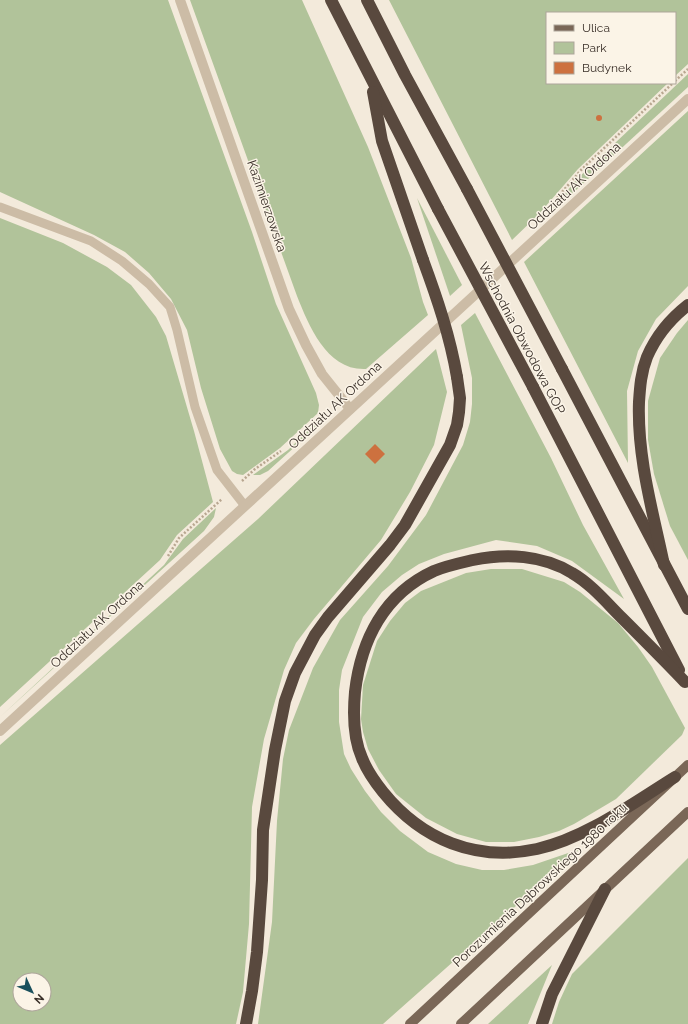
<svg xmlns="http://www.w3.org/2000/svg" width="688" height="1024" font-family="Raleway,sans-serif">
<rect width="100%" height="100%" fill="#f3eadb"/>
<g fill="#b1c39a" fill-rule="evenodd">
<polygon points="0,0 168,0 252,232 276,304 316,393 319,405 318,413 280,448 243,475 237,474 232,471 220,449 201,388 187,330 171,299 149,273 125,252 94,235 0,192"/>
<path d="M 190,0 L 302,0 L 368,147 L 411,258 L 423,302 L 428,315 L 366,369 C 327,371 309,326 297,296 Z"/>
<polygon points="389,0 688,0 688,64 675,76 675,13 547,13 547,83 668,83 578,169 538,215 512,240"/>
<polygon points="688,74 688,87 551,213 550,212 576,180"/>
<polygon points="688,111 688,286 656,319 638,351 627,391 628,463 524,262"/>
<polygon points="417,198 462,285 450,296"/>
<polygon points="0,218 63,243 107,267 131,285 156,317 166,336 194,431 213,502 177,535 160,560 0,707"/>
<polygon points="475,313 551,458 583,525 624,599 572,561 537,546 496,540 444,554 419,564 402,575 382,592 363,617 342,670 339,690 339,722 344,754 351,769 365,791 381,812 400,831 428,852 456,864 482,870 504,870 533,865 580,849 383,1024 258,1024 272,922 277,821 283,759 289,730 313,668 340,620 388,566 426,515 463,445 470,422 472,404 472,378 461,325"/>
<polygon points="688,320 688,560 670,526 654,474 648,440 648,401 660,358 677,333"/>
<path d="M 436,349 L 447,392 L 434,445 L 410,492 L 381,540 L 314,619 L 296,643 L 284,670 L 264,739 L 252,807 L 249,924 L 243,992 L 236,1024 L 0,1024 L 0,745 L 258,519 ZM 20,980 L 44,980 L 44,1004 L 20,1004 Z"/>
<polygon points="319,420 319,425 268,471 260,475 253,475 288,450"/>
<polygon points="216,508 214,517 204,531 0,717 164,565 183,539"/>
<polygon points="491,569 522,569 564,582 580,592 618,623 638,647 652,667 685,728 682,735 616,799 574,824 559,831 539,837 514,842 486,842 457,834 426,818 396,794 379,770 368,749 363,732 361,719 363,685 377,641 390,621 405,603 421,591 466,573"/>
<polygon points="688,858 688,1024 552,1024 559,1002 572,974"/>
<polygon points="552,965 528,1024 488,1024"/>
</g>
<g fill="#cd713f">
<circle cx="599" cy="118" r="3"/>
<polygon points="375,444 385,454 375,464 365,454"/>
</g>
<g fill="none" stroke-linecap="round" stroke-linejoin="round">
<g stroke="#b8a690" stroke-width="2.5" stroke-dasharray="2 2" stroke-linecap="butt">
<polyline points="675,81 688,69"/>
<polyline points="557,198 581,170 673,83"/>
<polyline points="242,481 255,469 281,451"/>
<polyline points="168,556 179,538 222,499"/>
</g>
<polyline stroke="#ccbca6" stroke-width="9" points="0,207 91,241 122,261 149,284 170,307 177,330 195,407 217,470 245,506"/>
<g stroke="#ccbca6" stroke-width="10">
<polyline points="180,0 289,309 306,345 322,374 350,409"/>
<polyline points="0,731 688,99"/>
</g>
<g stroke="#7a6757" stroke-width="10">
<polyline points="410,1024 688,765"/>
<polyline points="461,1024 688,812"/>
</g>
<g stroke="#59493e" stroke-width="12">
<polyline points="331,0 438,209"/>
<polyline points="367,0 405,75 467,189"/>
<polyline points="373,92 382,141 423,260"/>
<polyline points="562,369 688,609"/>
<polyline points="533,387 679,670"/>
<path d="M 664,565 C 653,512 637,458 639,402 C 640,387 641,372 647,357 C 656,336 670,319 688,305"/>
<path d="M 675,777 C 633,803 586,838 537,849 C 476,862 422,840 383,792 C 375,782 367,771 362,758 C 353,738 353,714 355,692 C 361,640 384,594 434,571 C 446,566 460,563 473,560 C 506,553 543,555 572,573 C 591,584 606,602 622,618 C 643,639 664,660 685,682"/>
<polyline points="246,1024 252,991 257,952 262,880 263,830 275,750 285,701 295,673 315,635 328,617 390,545 405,525 450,445 457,425 459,412 460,398 457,377"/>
<polyline points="542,1024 552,994 605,889"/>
</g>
<g stroke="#59493e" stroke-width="12">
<polyline points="467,189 562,369"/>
<polyline points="438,209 533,387"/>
<path d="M 423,260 C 437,298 450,336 457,377"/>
</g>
</g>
<g text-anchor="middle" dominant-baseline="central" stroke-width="3" stroke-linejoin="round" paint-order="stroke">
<g font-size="13" fill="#382e27" stroke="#fbf4e7">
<text transform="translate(574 186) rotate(-43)">Oddziału AK Ordona</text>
<text transform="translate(267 206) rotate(71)">Kazimierzowska</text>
<text transform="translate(522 338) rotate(62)">Wschodnia Obwodowa GOP</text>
<text transform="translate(335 405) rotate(-43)">Oddziału AK Ordona</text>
<text transform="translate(97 624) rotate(-43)">Oddziału AK Ordona</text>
<text transform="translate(540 885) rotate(-43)">Porozumienia Dąbrowskiego 1980 roku</text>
</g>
</g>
<rect x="546" y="12" width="130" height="72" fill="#fbf4e7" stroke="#ada59a"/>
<rect x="554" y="25" width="20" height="6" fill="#7a6757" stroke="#ada59a"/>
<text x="582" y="32" font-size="12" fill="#382e27">Ulica</text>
<rect x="554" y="42" width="20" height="12" fill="#b1c39a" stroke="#ada59a"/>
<text x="582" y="52" font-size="12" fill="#382e27">Park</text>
<rect x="554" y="62" width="20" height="12" fill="#cd713f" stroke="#ada59a"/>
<text x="582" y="72" font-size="12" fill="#382e27">Budynek</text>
<g transform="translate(32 992) rotate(134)"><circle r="19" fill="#fbf4e7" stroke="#ada59a"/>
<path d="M0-3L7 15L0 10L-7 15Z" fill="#1a505c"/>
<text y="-6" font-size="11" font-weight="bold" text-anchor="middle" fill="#382e27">N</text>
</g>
</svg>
